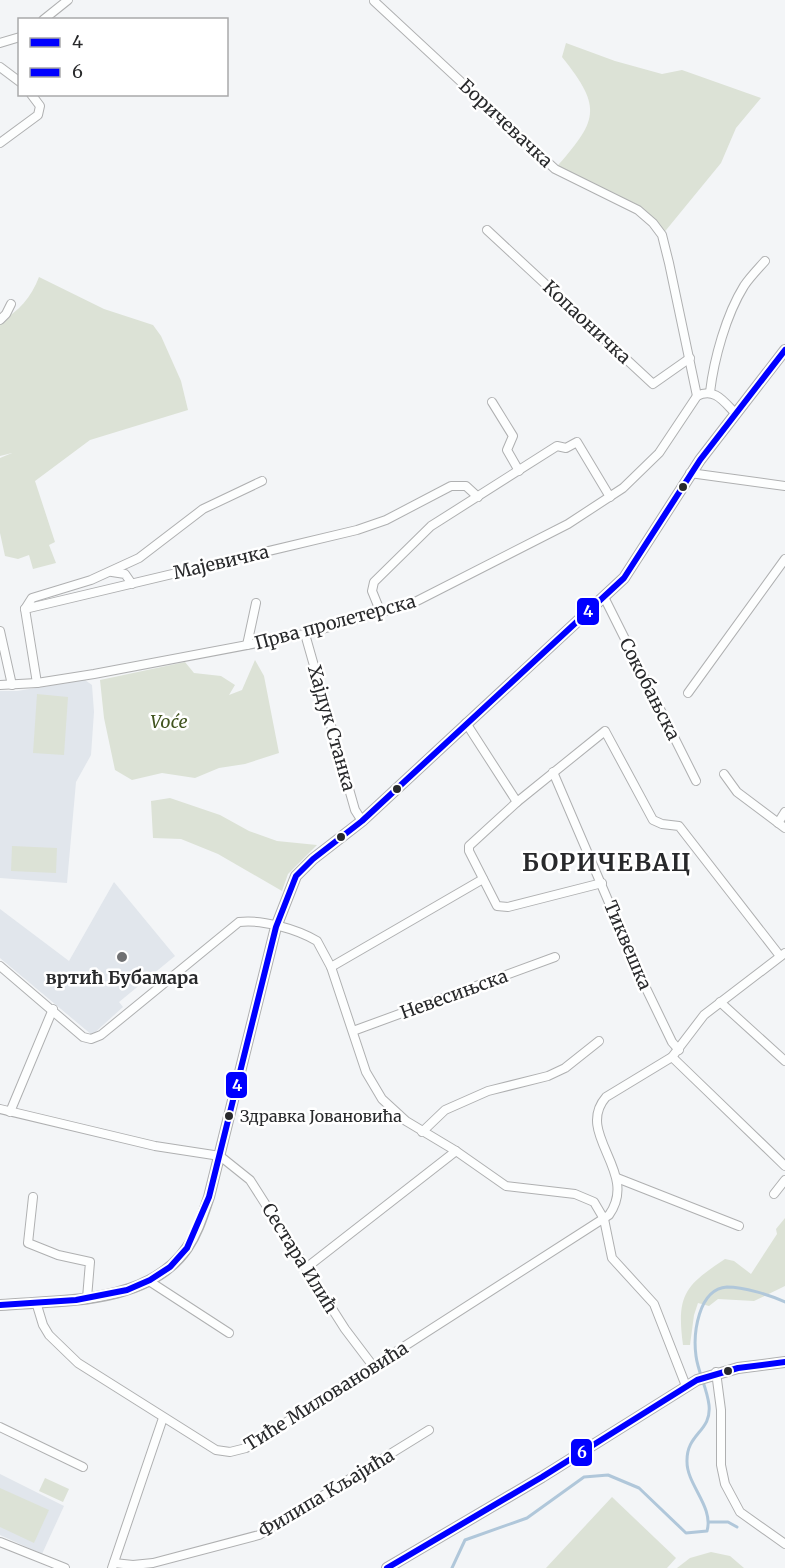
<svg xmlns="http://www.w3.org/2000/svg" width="785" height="1568" font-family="Merriweather,serif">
<rect width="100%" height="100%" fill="#f3f5f7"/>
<g fill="#e1e6ec">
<polygon points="85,680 92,685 94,712 91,755 76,782 67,883 0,878 0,691 17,691"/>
<polygon points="114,882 175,956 119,1002 123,1007 92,1035 0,958 0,909 69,961"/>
<polygon points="0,1474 64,1506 42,1554 0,1535"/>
</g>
<g fill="#dce2d6">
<path d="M 566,43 L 615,61 L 662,74 L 682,70 L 761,98 L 736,128 L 721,163 L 662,235 L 645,215 L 555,169 C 597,121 604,109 562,57 Z"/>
<path d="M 39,277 L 104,309 L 153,325 L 161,336 L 181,381 L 188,410 L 90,440 L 35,481 L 55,542 L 49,545 L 56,563 L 33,569 L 29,555 L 18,559 L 5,556 L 0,533 L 0,458 L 12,453 L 0,456 L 0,322 C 19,311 31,298 39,277 Z"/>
<polygon points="255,660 264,676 279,753 245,764 219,768 195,778 162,773 132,780 115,770 104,718 100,680 185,662 194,673 221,676 235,685 229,695 242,690"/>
<polygon points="37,694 68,697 64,755 33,753"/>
<polygon points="170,798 220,815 249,831 277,841 317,845 288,874 282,891 218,854 181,839 153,838 151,801"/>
<polygon points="12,846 57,848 56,873 11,871"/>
<path d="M 785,1218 L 785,1286 L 754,1301 L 718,1299 L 709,1306 L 698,1303 L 694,1315 L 690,1345 L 683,1345 C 676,1294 686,1285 725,1259 L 734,1261 L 751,1274 L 777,1234 L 776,1229 Z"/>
<polygon points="45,1478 69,1489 63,1502 39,1491"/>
<polygon points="0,1488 49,1510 34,1543 0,1527"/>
<polygon points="612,1497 676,1558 667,1568 546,1568"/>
<polygon points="711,1552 730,1556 744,1568 677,1568 690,1558"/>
</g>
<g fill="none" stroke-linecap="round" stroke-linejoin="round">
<g stroke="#b0c7da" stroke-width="3">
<polyline points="709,1522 728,1522 737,1527"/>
<path d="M 452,1568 L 465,1540 L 527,1518 L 584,1477 L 608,1475 L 639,1488 L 686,1533 L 707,1531 C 714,1507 687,1485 687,1462 C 686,1433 712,1432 709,1405 C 707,1388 698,1372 696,1356 C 693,1334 698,1289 727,1287 C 744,1287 770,1295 785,1302"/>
</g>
<g stroke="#afb0b1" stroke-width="10">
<g id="minor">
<polyline points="374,1 555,169 638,210 653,223 662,235 669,263 697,396"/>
<polyline points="43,20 68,0"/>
<polyline points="0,43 20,37"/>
<polyline points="0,67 20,82"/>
<polyline points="0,143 38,115 40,106 31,94"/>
<polyline points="487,230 653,384 690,358"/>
<polyline points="0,320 6,314 11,304"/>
<path d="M 710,392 C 714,359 726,315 744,286 C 750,277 758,269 765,261"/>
<polyline points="492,402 513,436 507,450 519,471"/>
<polyline points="690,473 785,486"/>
<polyline points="112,572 125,574 132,584"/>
<polyline points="604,597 696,781"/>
<polyline points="25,609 32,598 91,580 139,558 203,509 262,481"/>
<polyline points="381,613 372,591 374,582 431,526 557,446 566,448 577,442 610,497"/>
<polyline points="0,631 12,685"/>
<polyline points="305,634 355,810 362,821"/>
<polyline points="247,645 256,603"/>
<polyline points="37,683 25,609 357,530 386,520 451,486 466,486 478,497"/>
<path d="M 0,685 L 37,683 L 94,674 L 305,634 L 413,603 L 568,524 L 623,488 L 659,453 L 697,396 C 715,387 724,402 736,414"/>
<polyline points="688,693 785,559"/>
<polyline points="466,723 517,802 605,731 653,820 662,824 679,826 780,956"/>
<polyline points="553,772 643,982 672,1042 679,1050"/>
<polyline points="724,774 737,792 785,828"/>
<polyline points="517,802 469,846 469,851 497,906 508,907 602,883"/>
<polyline points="778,823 785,812"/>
<path d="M 0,966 L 83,1037 L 91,1039 L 101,1035 L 239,922 C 261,919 297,929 317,941 L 331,967 L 366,1072 L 382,1099 L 406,1121 L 456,1151 L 506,1186 L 575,1194 L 594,1202 L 604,1219 L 612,1258 L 654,1304 L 686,1386"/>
<polyline points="331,967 483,879"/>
<polyline points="720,1002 785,1061"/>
<polyline points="353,1031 555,957"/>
<polyline points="672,1057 785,1166"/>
<polyline points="0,1109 155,1146 220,1156 250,1180 345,1329 373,1366"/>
<polyline points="10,1112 53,1009"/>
<polyline points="422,1132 445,1110 488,1091 548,1076 565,1068 599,1041"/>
<polyline points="617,1178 739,1226"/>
<polyline points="774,1194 785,1180"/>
<polyline points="33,1197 28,1243 58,1255 90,1262 87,1298"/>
<polyline points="306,1268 456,1151"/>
<polyline points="149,1281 229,1333"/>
<path d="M 36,1302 L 43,1325 L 49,1335 L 78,1363 L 216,1450 L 230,1452 L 246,1448 L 609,1215 C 640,1172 574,1134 606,1097 L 672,1057 L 704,1015 L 785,953"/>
<polyline points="716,1372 721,1410 721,1465 725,1484 740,1512 785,1544"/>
<polyline points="0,1427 83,1467"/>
<polyline points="0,1542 65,1568"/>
<polyline points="114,1563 133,1565 153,1563 259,1535 429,1430"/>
<polyline points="112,1568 163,1418"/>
</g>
</g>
<g stroke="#afb0b1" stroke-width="12">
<g id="tertiary">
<path d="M 0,1305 C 61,1300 148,1305 187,1248 C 198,1232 203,1214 209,1197 L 276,927 L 296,876 L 313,859 L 362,821 L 624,578 L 700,460 L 785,350"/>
<polyline points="387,1568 542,1477 697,1380 738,1368 785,1362"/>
</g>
</g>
<use href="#minor" stroke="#fdfefe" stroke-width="8"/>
<use href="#tertiary" stroke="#fdfefe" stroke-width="9"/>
<g stroke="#fff" stroke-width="10">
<polyline id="bus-1" points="0,1305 76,1300 127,1290 150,1280 170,1267 187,1248 209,1197 276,927 296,876 313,859 362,821 624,578 700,460 785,350"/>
</g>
<g stroke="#fff" stroke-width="10">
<polyline id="bus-2" points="387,1568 542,1477 697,1380 738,1368 785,1362"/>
</g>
<use href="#bus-1" stroke="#00f" stroke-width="6"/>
<use href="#bus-2" stroke="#00f" stroke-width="6"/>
</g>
<g fill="#28292b" stroke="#fff" stroke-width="2">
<circle cx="683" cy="487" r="5"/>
<circle cx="397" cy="789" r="5"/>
<circle cx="341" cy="837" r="5"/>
<circle cx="229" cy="1116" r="5"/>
<circle cx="728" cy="1371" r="5"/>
</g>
<circle fill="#6f7072" stroke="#fff" stroke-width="2" cx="122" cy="957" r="6"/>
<g text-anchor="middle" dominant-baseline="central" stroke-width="5" stroke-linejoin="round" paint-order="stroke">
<g font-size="16" fill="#28292b" stroke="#fff" text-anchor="start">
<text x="240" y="1116">Здравка Јовановића</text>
</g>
<g font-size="18" fill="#28292b" stroke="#fff">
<text transform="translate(506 123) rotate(43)">Боричевачка</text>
<text transform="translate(587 322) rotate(43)">Копаоничка</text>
<text transform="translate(221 562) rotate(-13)">Мајевичка</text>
<text transform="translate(335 622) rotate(-15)">Прва пролетерска</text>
<text transform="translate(650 689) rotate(63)">Сокобањска</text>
<text transform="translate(332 728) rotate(74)">Хајдук Станка</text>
<text transform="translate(628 945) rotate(67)">Тиквешка</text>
<text transform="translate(454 994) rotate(-20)">Невесињска</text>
<text transform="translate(300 1258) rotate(58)">Сестара Илић</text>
<text transform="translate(326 1396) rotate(-32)">Тиће Миловановића</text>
<text transform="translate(326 1493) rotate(-31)">Филипа Кљајића</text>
</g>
<g font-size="18" font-style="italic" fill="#425520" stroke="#fff">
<text x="169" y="721">Voće</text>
</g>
<g font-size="18" font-weight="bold" fill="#28292b" stroke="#fff">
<text x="122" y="977">вртић Бубамара</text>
</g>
<g font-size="24" font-weight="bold" letter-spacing="1.5" fill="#28292b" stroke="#fff">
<text x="607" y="862">БОРИЧЕВАЦ</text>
</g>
</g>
<g stroke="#fff" stroke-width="2">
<rect x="576" y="597" width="24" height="29" rx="6" fill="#00f"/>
<rect x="225" y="1071" width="23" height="28" rx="6" fill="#00f"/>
<rect x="570" y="1438" width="23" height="29" rx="6" fill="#00f"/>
</g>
<g font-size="16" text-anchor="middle" font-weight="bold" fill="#fff">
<text x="588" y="617">4</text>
<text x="237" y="1091">4</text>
<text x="582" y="1458">6</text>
</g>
<rect x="18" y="18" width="210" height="78" fill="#ffffff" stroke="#a9a9aa" stroke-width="1.5"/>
<rect x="30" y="38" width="30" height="9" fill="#0000ff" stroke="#a9a9aa" stroke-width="1.5"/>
<text x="72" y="48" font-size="18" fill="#28292b">4</text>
<rect x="30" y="68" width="30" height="9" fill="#0000ff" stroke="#a9a9aa" stroke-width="1.5"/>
<text x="72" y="78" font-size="18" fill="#28292b">6</text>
</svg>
